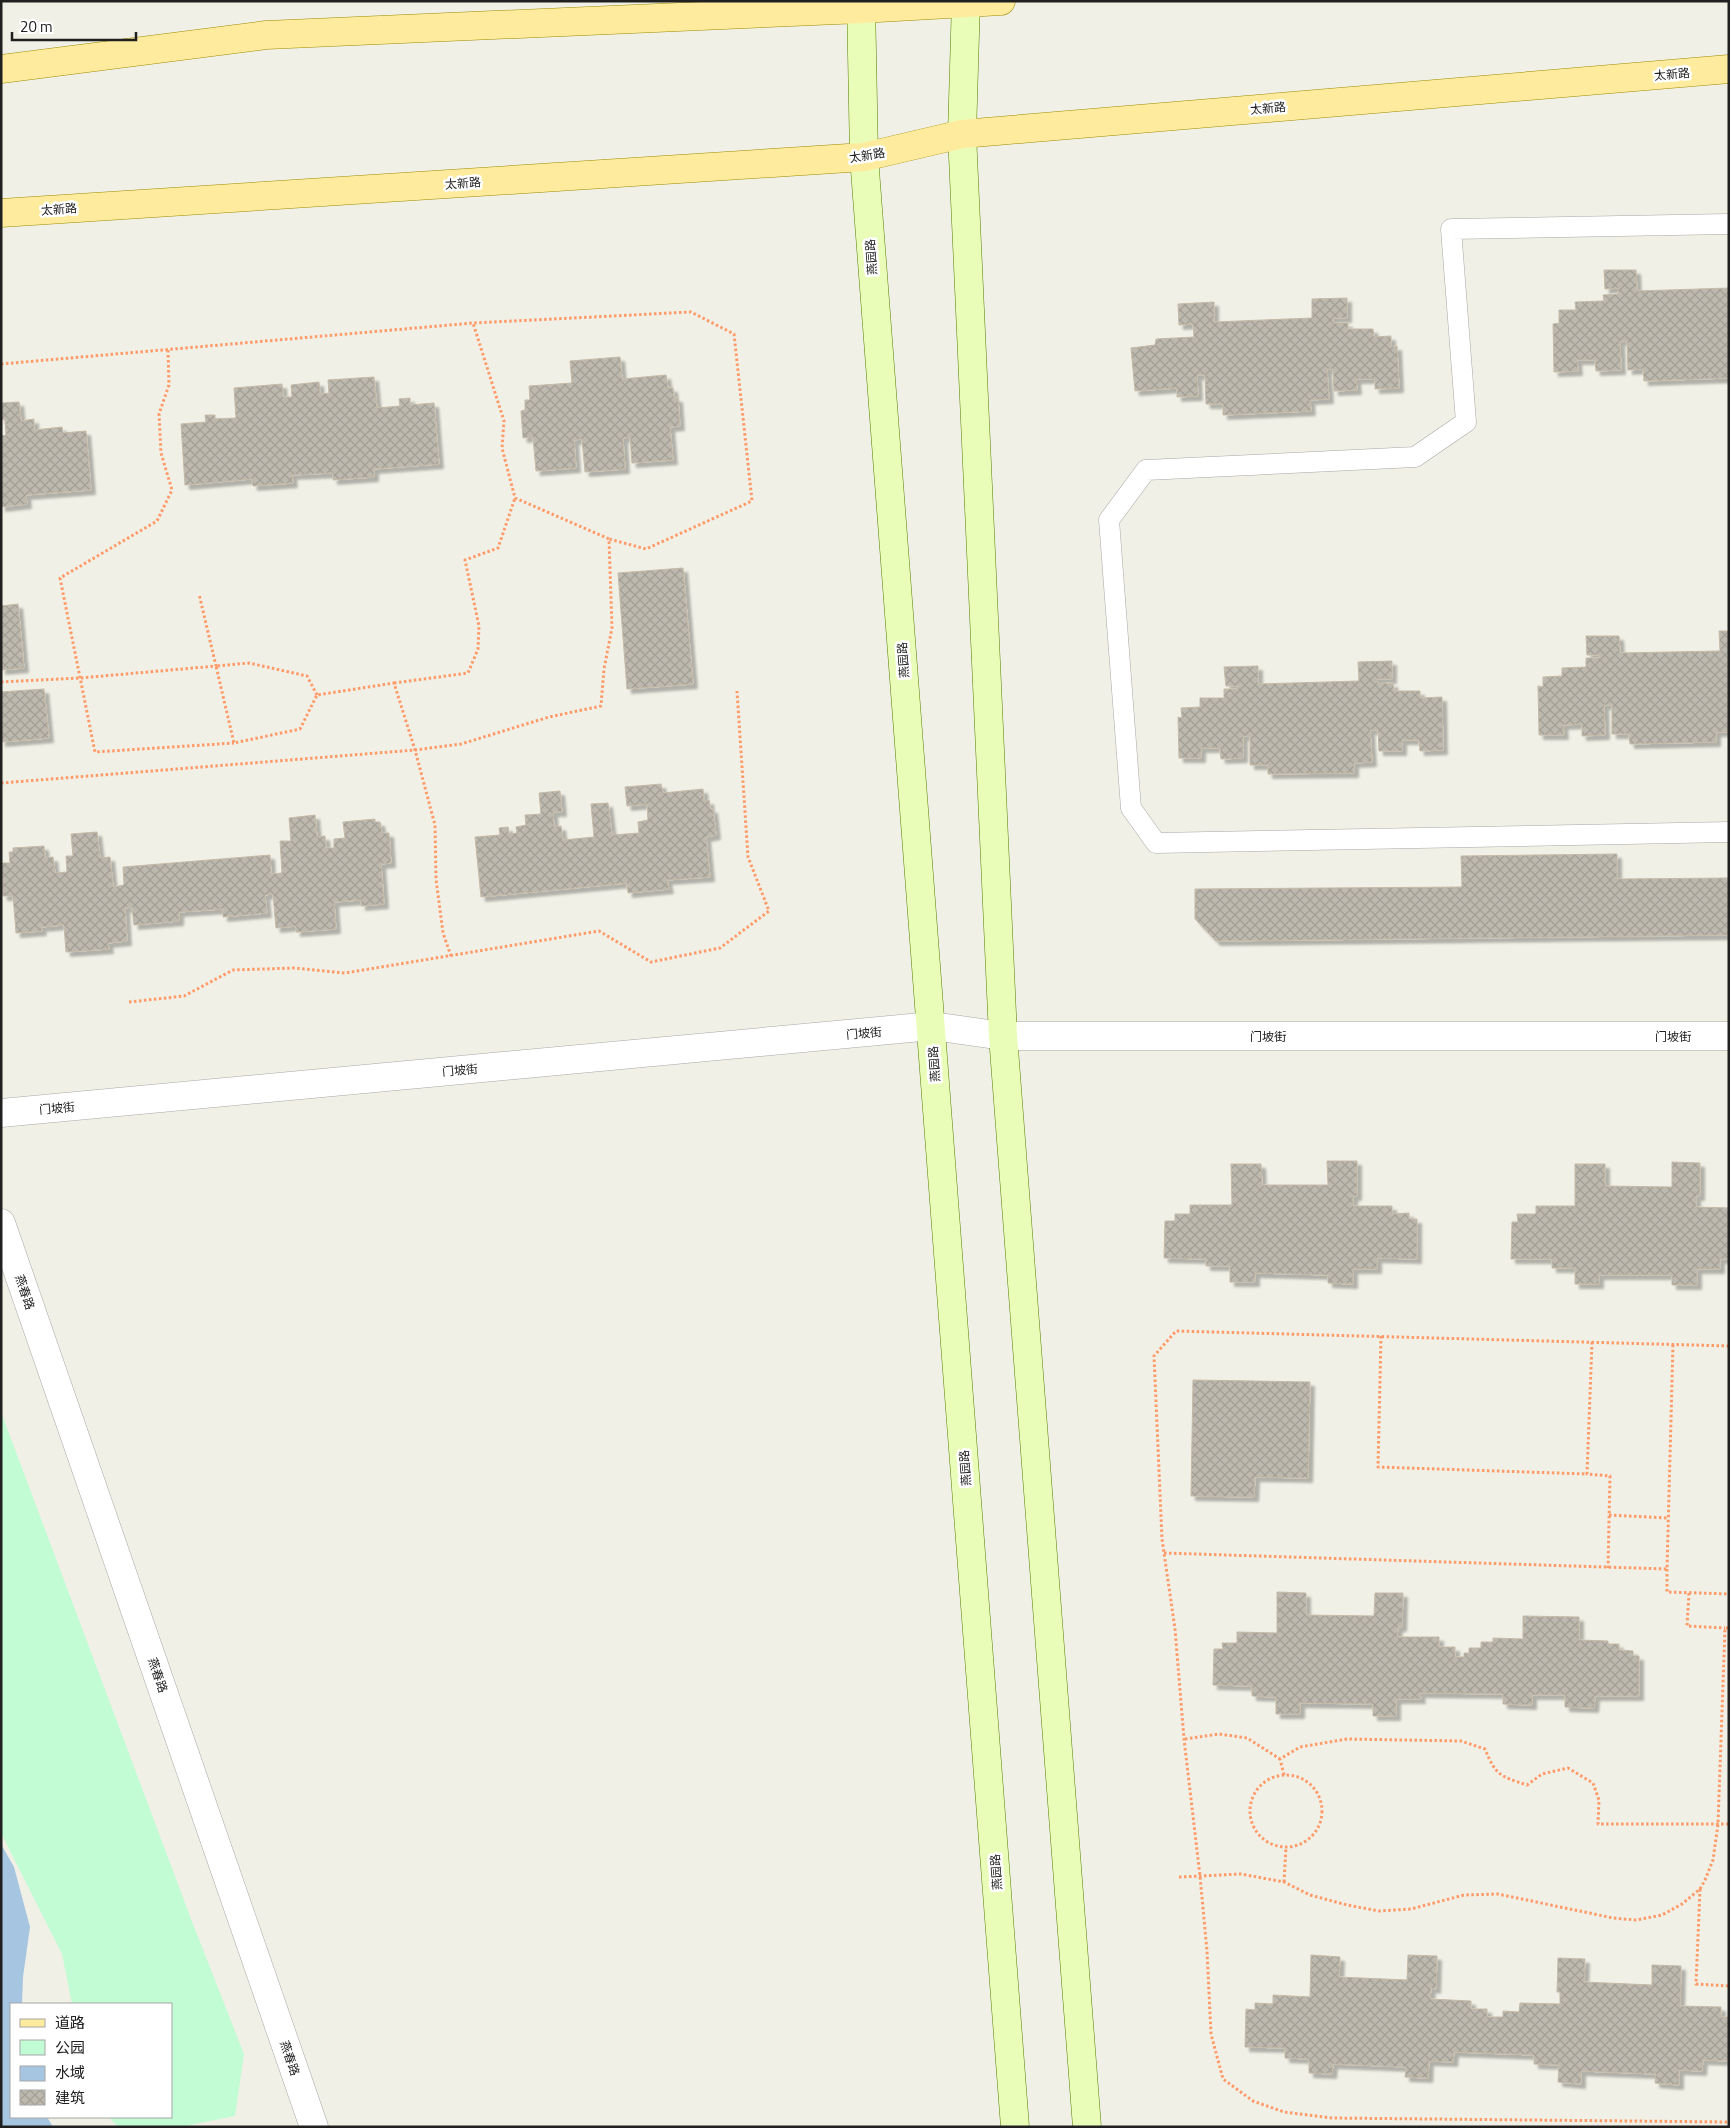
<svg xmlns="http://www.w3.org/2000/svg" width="1730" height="2128" font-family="'Titillium Web','Noto Sans SC',sans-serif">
<defs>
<pattern id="building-cross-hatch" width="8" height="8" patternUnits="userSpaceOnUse" patternTransform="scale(1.25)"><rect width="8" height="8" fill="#beb9af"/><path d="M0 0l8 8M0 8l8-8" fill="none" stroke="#a39f96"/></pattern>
<filter id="shadow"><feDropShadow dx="4.5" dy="4.5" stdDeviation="1" flood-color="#0004"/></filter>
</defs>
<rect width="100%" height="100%" fill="#f1f0e6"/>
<polygon fill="#c2fcd4" points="1,1412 191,1919 244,2054 235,2116 180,2127 118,2127 109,2117 171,2117 171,2004 72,2004 62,1954 1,1833"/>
<polygon fill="#a5c5e0" points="1,1844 14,1867 30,1927 23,1977 22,2004 11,2004 11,2117 47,2117 53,2127 1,2127"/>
<g fill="url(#building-cross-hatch)" stroke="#c4baa7" filter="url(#shadow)">
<polygon points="1604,270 1636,270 1637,291 1729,288 1729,378 1644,381 1643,369 1628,370 1627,341 1620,341 1621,370 1596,371 1595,360 1577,360 1578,371 1554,372 1553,324 1559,323 1559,310 1576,310 1575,302 1604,301 1603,295 1618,294 1619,288 1605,289"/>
<polygon points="1347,298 1347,318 1333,318 1333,323 1348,323 1348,329 1373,329 1374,337 1391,336 1391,347 1397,346 1399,388 1375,389 1375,379 1356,379 1357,390 1334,391 1333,369 1327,369 1329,399 1310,400 1311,411 1223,415 1223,404 1206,404 1205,375 1197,375 1198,396 1177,397 1177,388 1135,391 1131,348 1155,345 1156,339 1194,337 1193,324 1179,325 1178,304 1214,302 1214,322 1312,318 1312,299"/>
<polygon points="620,357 622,379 666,375 668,388 673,388 674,398 678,398 680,426 670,427 673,460 632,463 630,437 623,438 625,469 585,472 582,439 574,440 576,468 536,471 533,437 523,438 521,411 525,410 525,400 530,400 529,386 572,383 570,361"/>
<polygon points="374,377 377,408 400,406 399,399 410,398 410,405 434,403 439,464 374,469 374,477 333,480 333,473 292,475 293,483 253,486 252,479 185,485 181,424 206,422 205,415 215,415 215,419 236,418 234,388 282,384 283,397 292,397 291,385 319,382 320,394 329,393 328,380"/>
<polygon points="19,402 21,421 34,419 34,430 62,427 63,433 86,431 91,490 26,495 27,504 1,507 1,436 6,435 5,419 1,420 1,403"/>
<polygon points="683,568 693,684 627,689 618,573"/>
<polygon points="18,604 24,668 1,670 1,606"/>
<polygon points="1719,631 1729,631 1729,732 1716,732 1716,742 1630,744 1629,734 1612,734 1612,705 1604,705 1605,735 1582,736 1582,724 1563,725 1564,735 1539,735 1538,686 1543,687 1543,677 1562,676 1562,668 1586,667 1586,658 1600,658 1600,655 1587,655 1586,636 1619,636 1620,653 1720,651"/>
<polygon points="1392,661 1392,679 1377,679 1378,684 1393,683 1394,691 1420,691 1420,698 1442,697 1443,750 1420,751 1419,740 1402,740 1402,751 1379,751 1378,730 1370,730 1372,762 1354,763 1354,773 1268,774 1268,765 1250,765 1250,736 1243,736 1243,758 1221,759 1220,748 1201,748 1201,758 1179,758 1178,717 1182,718 1181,708 1200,707 1200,698 1224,698 1224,689 1238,689 1238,686 1226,686 1224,667 1258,666 1258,684 1359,681 1358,662"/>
<polygon points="44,689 49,738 1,742 1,692"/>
<polygon points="661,784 663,793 703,789 704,801 709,800 710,809 713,809 716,835 706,837 710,877 667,880 669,889 628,893 627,883 481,897 475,837 500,835 499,828 508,827 509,834 517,833 516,827 526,825 525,815 541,814 539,793 560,791 562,812 553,812 554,827 561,826 563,840 594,837 591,804 608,803 612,835 639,833 638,822 648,820 647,804 627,806 625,787"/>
<polygon points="315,815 317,837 325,836 326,848 334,848 334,839 345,838 343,822 375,819 375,822 380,822 382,833 389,833 391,863 381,864 384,904 361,906 361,900 334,902 336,929 296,932 296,926 276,928 273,894 265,895 267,913 223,917 223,909 179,912 179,921 134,925 132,907 125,908 127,941 108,943 109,949 66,952 64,925 41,927 42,931 16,933 13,896 3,896 1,863 10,863 9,852 13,852 13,848 44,846 45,858 53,857 55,873 67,872 66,856 73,856 71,834 97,832 100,858 110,857 113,887 124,885 123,867 270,855 271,874 282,873 280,841 291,841 289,818"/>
<polygon points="1617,854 1617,879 1729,878 1729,935 1216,941 1195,919 1195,889 1462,887 1461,856"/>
<polygon points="1327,1161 1357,1161 1357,1196 1353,1196 1353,1206 1392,1206 1392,1214 1409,1213 1409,1219 1417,1219 1417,1259 1377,1258 1377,1269 1353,1269 1353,1284 1328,1283 1328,1275 1255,1273 1255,1282 1230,1282 1230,1266 1206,1266 1206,1259 1164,1258 1165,1221 1175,1221 1175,1214 1190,1214 1190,1205 1232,1205 1231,1164 1261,1164 1262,1185 1328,1185"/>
<polygon points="1672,1162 1700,1163 1700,1196 1696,1196 1696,1207 1729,1208 1729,1259 1720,1259 1720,1269 1697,1269 1697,1285 1672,1285 1672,1275 1599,1275 1599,1284 1575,1284 1575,1268 1552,1268 1552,1259 1511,1259 1512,1222 1518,1222 1517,1214 1536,1214 1536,1206 1575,1206 1575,1164 1605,1164 1605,1186 1672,1187"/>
<polygon points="1193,1380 1310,1382 1308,1478 1255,1477 1254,1497 1191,1496"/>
<polygon points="1277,1592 1306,1593 1306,1615 1374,1616 1375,1593 1403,1593 1402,1627 1398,1627 1397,1637 1439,1637 1439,1647 1455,1647 1455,1657 1464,1657 1464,1653 1469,1653 1469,1648 1481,1648 1481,1642 1493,1642 1493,1638 1523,1639 1523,1616 1579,1617 1579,1640 1608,1641 1608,1644 1619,1644 1619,1650 1633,1651 1633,1656 1639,1656 1639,1696 1595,1696 1594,1708 1565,1707 1565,1695 1532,1695 1532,1705 1503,1704 1503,1694 1420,1693 1421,1699 1396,1699 1396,1716 1373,1716 1373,1704 1300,1703 1300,1714 1276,1714 1276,1697 1252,1696 1252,1686 1213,1685 1214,1649 1223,1649 1222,1643 1237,1643 1237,1632 1277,1633"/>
<polygon points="1311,1955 1340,1957 1339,1977 1407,1980 1408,1955 1437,1956 1436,1989 1431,1988 1430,1999 1471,2001 1471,2009 1487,2009 1487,2017 1503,2017 1503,2011 1519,2012 1520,2003 1560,2004 1560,1992 1557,1992 1558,1958 1585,1959 1584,1982 1652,1985 1652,1965 1681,1966 1680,2006 1721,2007 1721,2017 1729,2017 1729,2061 1703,2060 1702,2071 1679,2070 1679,2085 1655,2083 1656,2074 1581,2071 1581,2084 1558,2082 1559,2065 1534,2064 1534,2055 1454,2052 1453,2062 1429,2061 1428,2078 1405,2077 1406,2067 1333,2064 1332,2074 1309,2073 1309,2059 1285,2058 1285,2048 1245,2047 1246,2009 1255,2010 1255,2003 1273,2004 1273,1995 1310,1997"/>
</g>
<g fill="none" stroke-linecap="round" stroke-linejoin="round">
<g stroke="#a7a7a7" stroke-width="21">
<polyline id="service" points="1729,224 1451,229 1466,422 1415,457 1146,470 1109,520 1131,808 1156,843 1729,832"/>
</g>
<g stroke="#a7a7a7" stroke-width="29">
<g id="tertiary">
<polyline points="1,1113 932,1026 1003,1036 1729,1036"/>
<polyline points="1,1223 314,2127"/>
</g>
</g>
<g stroke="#547e00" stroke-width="29">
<g id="secondary">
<polyline points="861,1 864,157 1015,2127"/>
<polyline points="966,1 962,134 1003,1036 1087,2127"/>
</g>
</g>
<g stroke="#9c8c00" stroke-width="29">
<g id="primary">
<polyline points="1,69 266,35 861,9 1001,1"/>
<polyline points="1,213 864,157 962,134 1729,69"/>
</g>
</g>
<g stroke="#ff9a69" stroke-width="3" stroke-dasharray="2.5 2.5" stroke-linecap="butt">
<polyline points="168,350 169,385 159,414 161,453 172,490 157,521 60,578 95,752 234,743"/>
<polyline points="1,364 473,323 691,312 734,334 752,501 646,549 609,539"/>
<polyline points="1,682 80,678 216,666 199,594"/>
<polyline points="394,683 468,673 478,649 479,626 465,560 498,548 515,498"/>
<polyline points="317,695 307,676 249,663 216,666 234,743 300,729 317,695 394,683 415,750 435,825 436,879 443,933 451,956"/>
<polyline points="1,783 415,750 461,744 549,717 601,706 604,669 612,628 609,539 515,498 502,448 504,421 473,323"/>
<polyline points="129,1002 184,996 233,970 294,968 345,973 599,931 651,962 720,948 769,911 748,857 737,691"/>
<polyline points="1381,1336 1378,1467 1587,1474"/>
<polyline points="1592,1342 1587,1474 1610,1476 1608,1568"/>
<polyline points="1729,1346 1176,1331 1154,1356 1162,1539 1175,1629 1184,1739 1200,1876 1207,1951 1211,2034 1223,2079 1253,2101 1284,2112 1332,2118 1729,2122"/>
<polyline points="1609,1515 1668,1518"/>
<polyline points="1164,1553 1667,1569 1673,1344"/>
<polyline points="1667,1569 1667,1592 1729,1594"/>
<polyline points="1689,1593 1687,1626 1725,1628"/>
<polyline points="1185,1739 1219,1734 1247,1738 1280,1759"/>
<circle cx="1286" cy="1811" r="36"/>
<path d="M 1284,1775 L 1280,1759 L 1300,1747 L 1347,1739 L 1461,1741 L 1485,1749 C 1496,1776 1500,1776 1527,1785 L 1542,1774 L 1568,1768 L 1593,1783 L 1599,1800 L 1598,1824 L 1729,1824"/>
<polyline points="1179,1877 1241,1874 1284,1882 1310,1895 1347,1905 1379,1911 1411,1909 1464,1895 1498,1894 1613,1918 1636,1920 1662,1915 1682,1904 1700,1889 1705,1880 1713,1860 1718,1824 1725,1628 1729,1628"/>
<polyline points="1284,1882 1286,1847"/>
<polyline points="1700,1889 1696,1984 1729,1986"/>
</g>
<use href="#service" stroke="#fff" stroke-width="20"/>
<use href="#tertiary" stroke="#fff" stroke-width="28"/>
<use href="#secondary" stroke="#eafdb8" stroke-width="28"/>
<use href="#primary" stroke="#ffeb9d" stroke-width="28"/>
</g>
<g text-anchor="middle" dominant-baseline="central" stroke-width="5" stroke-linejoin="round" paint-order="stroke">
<g font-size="12" fill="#202020" stroke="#fff">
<text transform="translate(1672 74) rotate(-5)">太新路</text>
<text transform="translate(1268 108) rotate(-5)">太新路</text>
<text transform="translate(867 155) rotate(-9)">太新路</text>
<text transform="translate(463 183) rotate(-4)">太新路</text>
<text transform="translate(59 209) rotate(-4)">太新路</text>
<text transform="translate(871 257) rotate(-94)">燕园路</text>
<text transform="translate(903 660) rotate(-94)">燕园路</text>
<text transform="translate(864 1033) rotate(-5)">门坡街</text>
<text x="1268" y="1036">门坡街</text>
<text x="1673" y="1036">门坡街</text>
<text transform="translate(934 1064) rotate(-94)">燕园路</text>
<text transform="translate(460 1070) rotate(-5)">门坡街</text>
<text transform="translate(57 1108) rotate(-5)">门坡街</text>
<text transform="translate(25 1292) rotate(71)">燕春路</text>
<text transform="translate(965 1468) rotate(-94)">燕园路</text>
<text transform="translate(158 1675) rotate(71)">燕春路</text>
<text transform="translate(996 1872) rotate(-94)">燕园路</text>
<text transform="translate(290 2058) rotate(71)">燕春路</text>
</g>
</g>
<rect width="1730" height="2128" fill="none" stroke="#202020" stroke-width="5"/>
<rect x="10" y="2003" width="162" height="115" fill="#ffffff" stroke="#a6a6a6"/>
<rect x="20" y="2019" width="25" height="8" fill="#ffeb9d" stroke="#a6a6a6"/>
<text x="55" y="2028" font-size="15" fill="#202020">道路</text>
<rect x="20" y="2040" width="25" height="15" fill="#c2fcd4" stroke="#a6a6a6"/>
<text x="55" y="2053" font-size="15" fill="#202020">公园</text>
<rect x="20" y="2066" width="25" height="15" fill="#a5c5e0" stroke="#a6a6a6"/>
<text x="55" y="2078" font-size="15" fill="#202020">水域</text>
<rect x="20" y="2090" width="25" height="15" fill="url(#building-cross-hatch)" stroke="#a6a6a6"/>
<text x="55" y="2103" font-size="15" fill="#202020">建筑</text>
<path d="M12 32v8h124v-8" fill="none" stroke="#202020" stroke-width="2.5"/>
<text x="20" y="32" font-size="15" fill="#202020" stroke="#ffffff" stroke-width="4" paint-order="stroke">20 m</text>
</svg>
